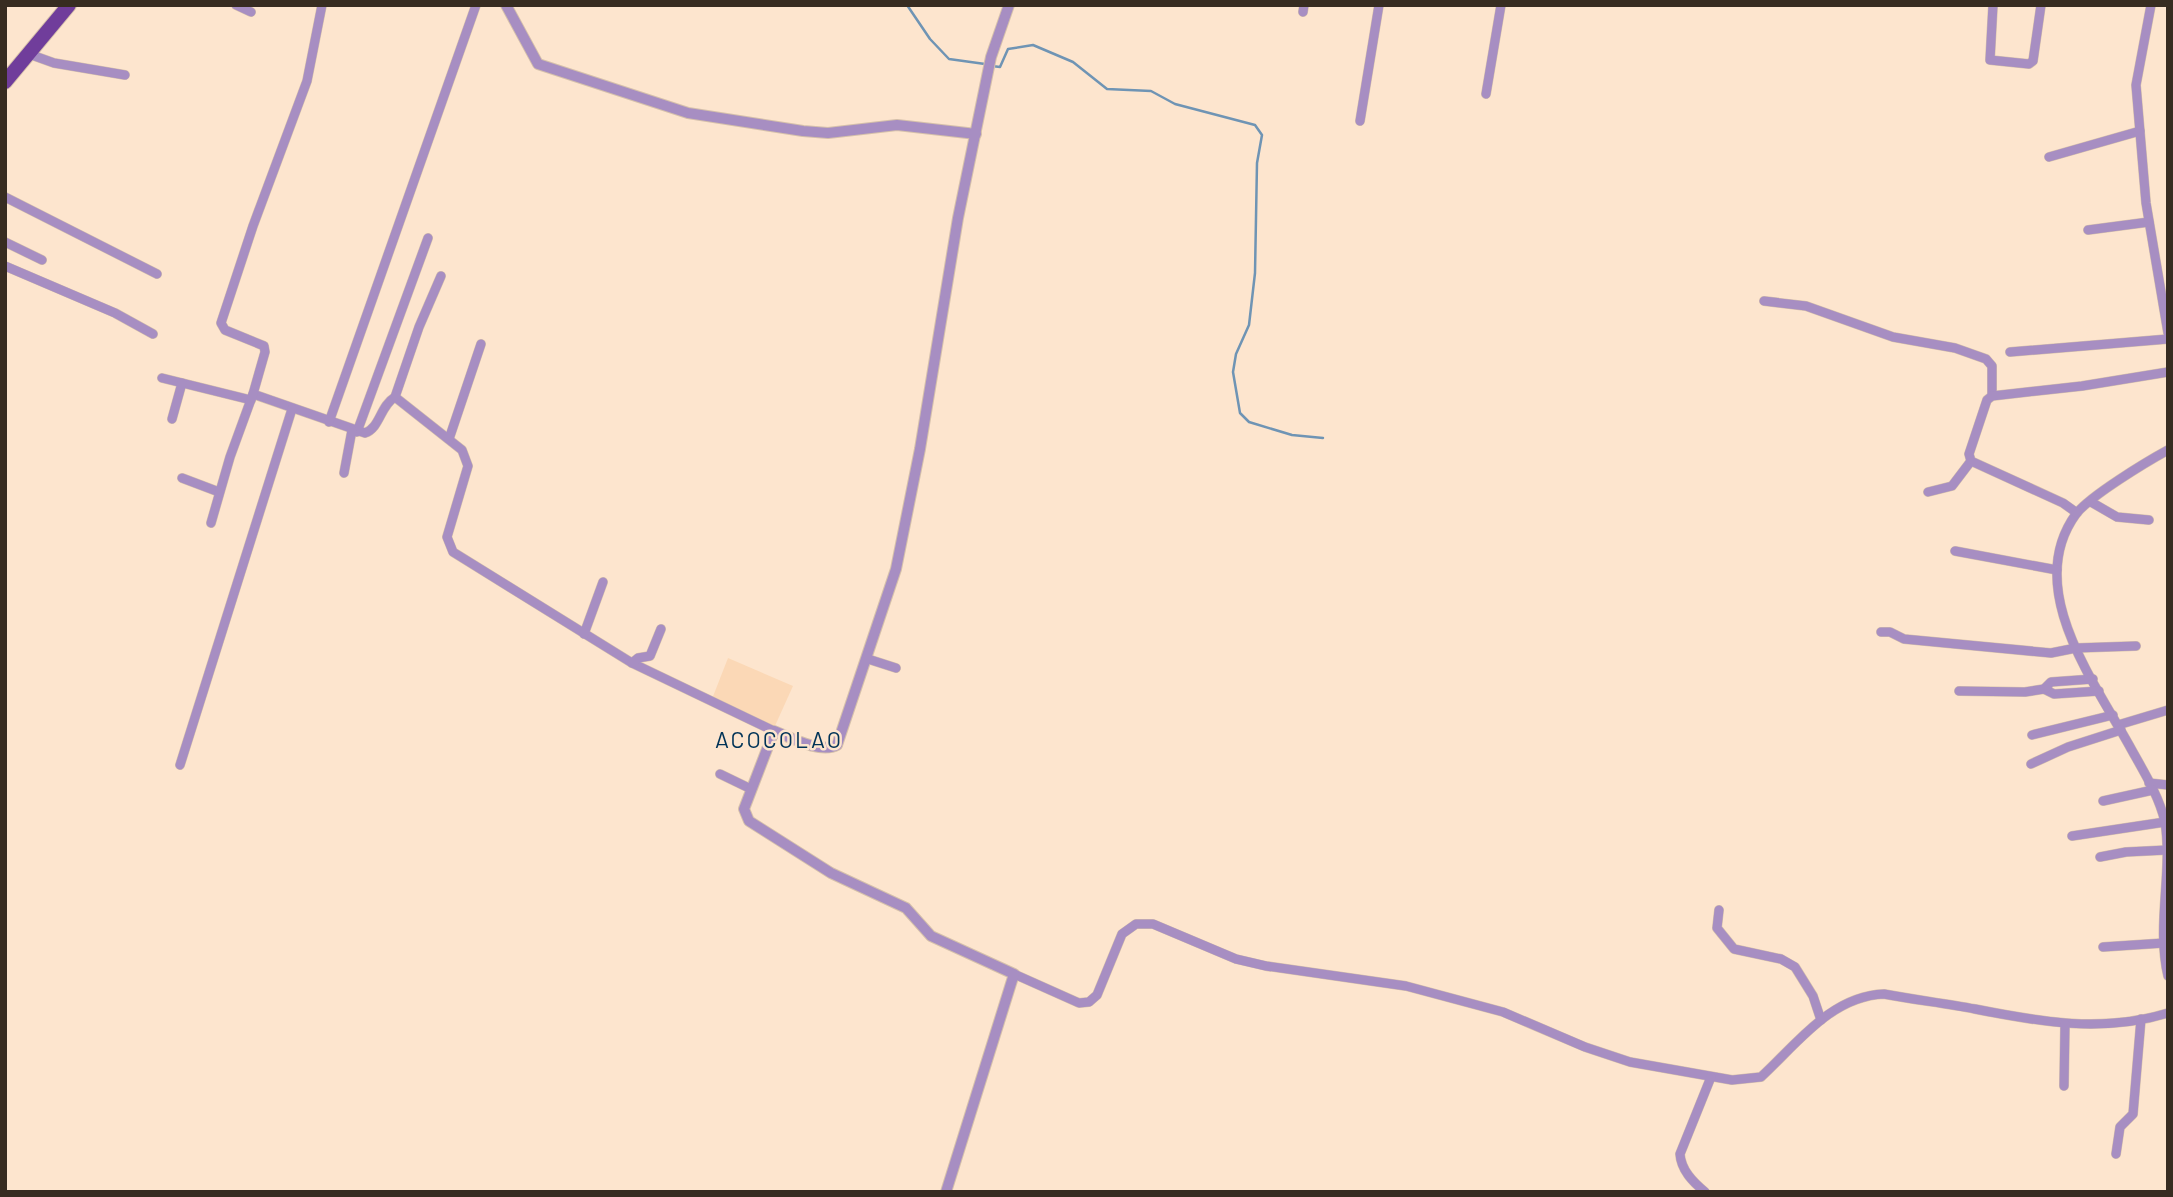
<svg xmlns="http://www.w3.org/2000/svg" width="2173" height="1197" font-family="Barlow,sans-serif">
<rect width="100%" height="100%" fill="#fde5ce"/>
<polygon fill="#fbd8b6" points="728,658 793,686 774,728 712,699"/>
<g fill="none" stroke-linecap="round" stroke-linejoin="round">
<g stroke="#6f94b4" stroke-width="2.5">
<polyline points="907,5 930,39 949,59 985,64"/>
<polyline points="992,66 1000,67 1008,49 1033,45 1073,62 1107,89 1151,91 1175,104 1255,125 1262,135 1257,163 1255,273 1249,325 1236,354 1233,372 1240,413 1249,422 1292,435 1323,438"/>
</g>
<g stroke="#d5c0ab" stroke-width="10">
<g id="minor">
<polyline points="236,5 251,12"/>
<path d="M 322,5 L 307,81 L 253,226 L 221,323 L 225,330 L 264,346 L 265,352 L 253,394 L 365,433 C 380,428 380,406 395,397 L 462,450 L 468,466 L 447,537 L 453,552 L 632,663 L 774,731"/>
<polyline points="1993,5 1990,60 2029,64 2033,61 2041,5"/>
<polyline points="2151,5 2136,85 2146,203 2168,333"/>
<polyline points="1303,12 1304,5"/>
<polyline points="29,54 54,63 125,75"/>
<polyline points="1486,94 1501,5"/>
<polyline points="1360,121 1379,5"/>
<polyline points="2049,157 2140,131"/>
<polyline points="5,197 157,274"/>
<polyline points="2088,230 2149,222"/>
<polyline points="5,242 42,260"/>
<polyline points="5,266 115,313 153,334"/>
<polyline points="1764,301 1806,306 1893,337 1955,348 1986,359 1992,366 1992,396"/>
<polyline points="2010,352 2168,339"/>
<polyline points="162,378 251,400"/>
<polyline points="395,397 419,327 441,276"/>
<polyline points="172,419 182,383"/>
<polyline points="329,422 476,5"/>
<polyline points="357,432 428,238"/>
<polyline points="449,439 481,344"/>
<path d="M 2168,450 C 2146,462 2090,496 2076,514 C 2023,587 2093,680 2129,745 C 2142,769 2159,795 2165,822 C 2173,872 2156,926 2168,976"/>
<polyline points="344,473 352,430"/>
<polyline points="182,478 219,492"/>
<polyline points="1928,492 1952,486 1971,461"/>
<polyline points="2091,502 2117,517 2149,520"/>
<polyline points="2077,513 2063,503 1971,461 1969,454 1987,400 1992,396 2082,386 2168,372"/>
<polyline points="211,523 230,457 253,394"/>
<polyline points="1955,551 2057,570"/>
<polyline points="1881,632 1890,632 1904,639 2051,653 2076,648 2136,646"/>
<polyline points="584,634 603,582"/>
<polyline points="868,659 896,668"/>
<polyline points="632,663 638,658 650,656 661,629"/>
<polyline points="2044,689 2054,694 2099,691"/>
<polyline points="1959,691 2025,692 2044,689 2051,682 2093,679"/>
<polyline points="2118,725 2168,710"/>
<polyline points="2032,735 2113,715"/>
<polyline points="2031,764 2068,747 2121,730"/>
<polyline points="180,765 292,409"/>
<polyline points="720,774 751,789"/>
<polyline points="2149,783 2168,785"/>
<polyline points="2103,801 2153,790"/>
<polyline points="2072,836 2165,822"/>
<polyline points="2100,857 2126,852 2167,850"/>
<polyline points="1719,910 1717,928 1734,949 1781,959 1795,967 1813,996 1821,1020"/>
<polyline points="2103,947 2164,943"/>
<path d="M 1014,974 L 1079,1003 L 1089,1002 L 1097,995 L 1122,934 L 1136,924 L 1153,924 L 1236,959 L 1266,966 L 1406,986 L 1503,1012 L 1585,1047 L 1630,1062 L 1732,1080 L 1761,1077 C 1797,1044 1831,996 1884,994 C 1915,1000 1945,1003 1975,1009 C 2040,1022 2103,1033 2168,1013"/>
<polyline points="2064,1086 2065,1024"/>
<polyline points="2116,1154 2120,1127 2133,1114 2141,1019"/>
<path d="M 1705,1192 C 1693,1182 1681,1170 1680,1154 L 1711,1077"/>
</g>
</g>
<g stroke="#d5c0ab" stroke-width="12">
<g id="tertiary">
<polyline points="506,5 538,64 688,113 803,131 828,133 897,125 976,134"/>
<path d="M 946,1192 L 1014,974 L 931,936 L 906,908 L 831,873 L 749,821 L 744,809 L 774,731 C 790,737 820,754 837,745 L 896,569 L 920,449 L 958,218 L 991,57 L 1009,5"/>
</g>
</g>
<g stroke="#d5c0ab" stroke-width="16">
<polyline id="primary" points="5,82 69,5"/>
</g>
<use href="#minor" stroke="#a78ec2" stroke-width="9"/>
<use href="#tertiary" stroke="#a78ec2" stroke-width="10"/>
<use href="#primary" stroke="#703d9b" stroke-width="14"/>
</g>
<g text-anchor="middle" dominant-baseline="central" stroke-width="5" stroke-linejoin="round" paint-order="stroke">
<g font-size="23" letter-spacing="2" fill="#013357" stroke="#fde5ce">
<text x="779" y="739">ACOCOLAO</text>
</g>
</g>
<rect width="2173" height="1197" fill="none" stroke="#372c21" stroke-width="14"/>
</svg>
